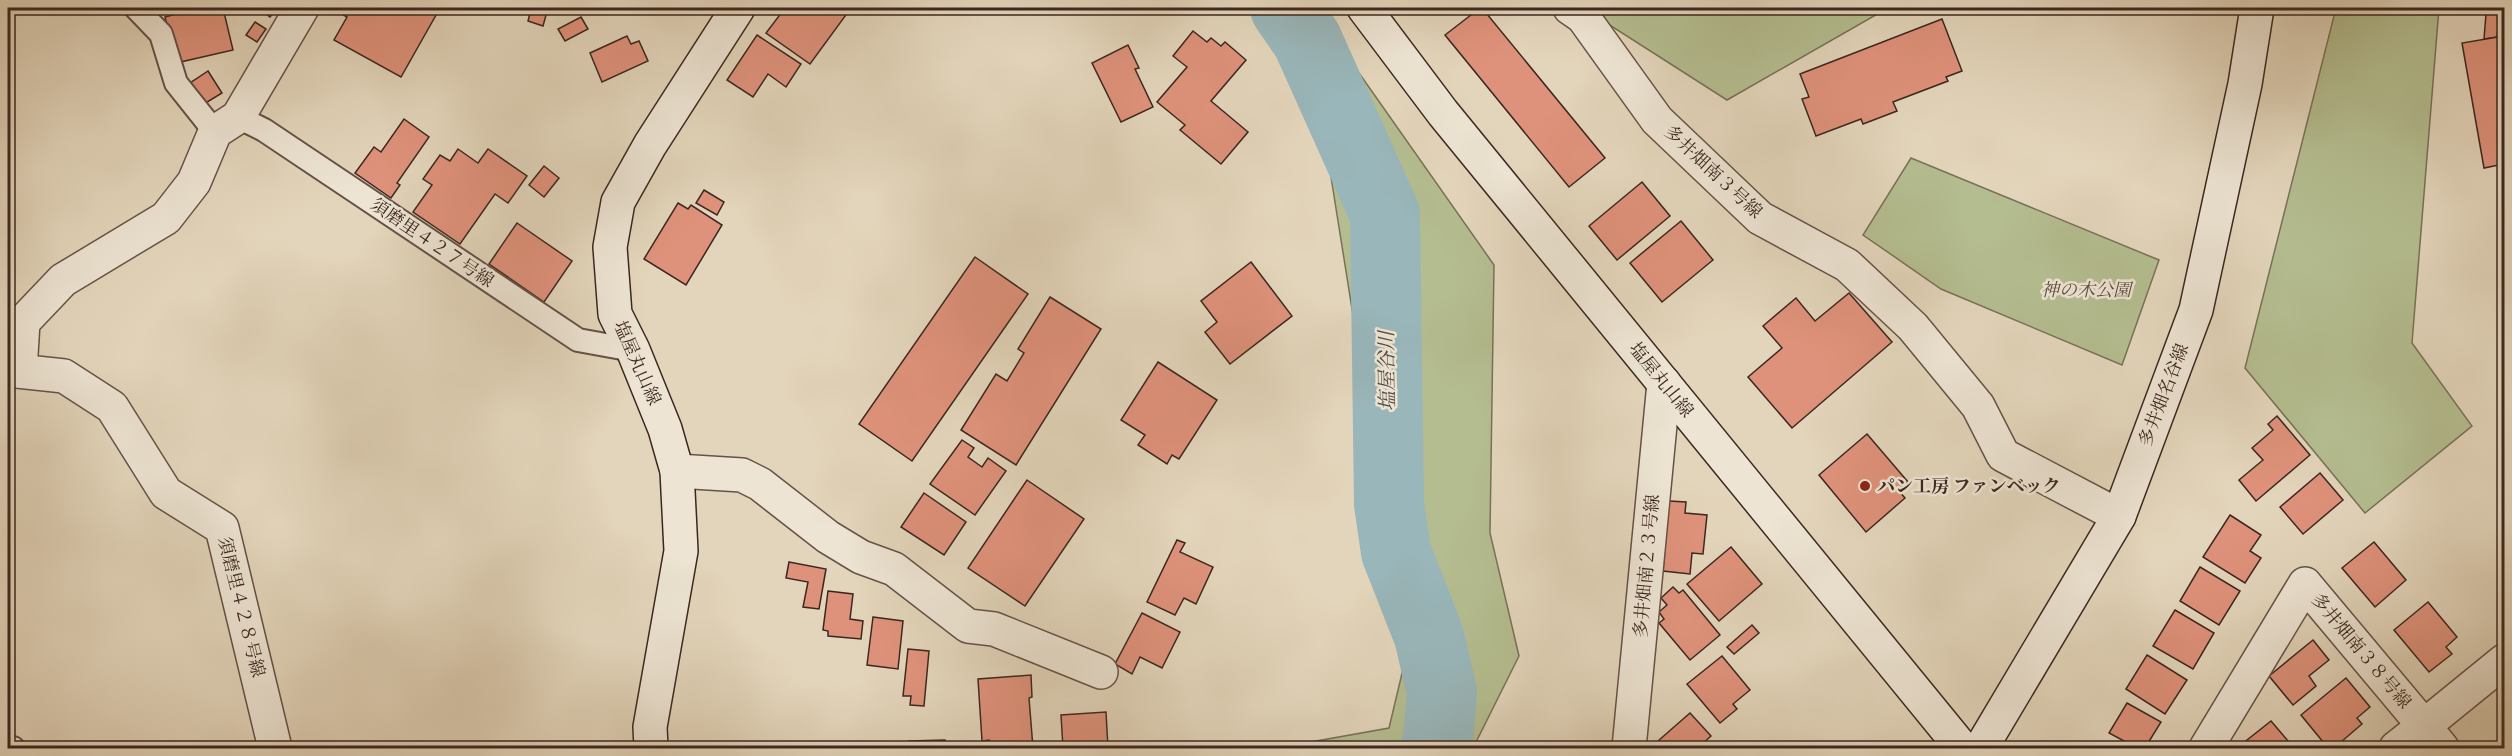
<svg xmlns="http://www.w3.org/2000/svg" width="2512" height="756" font-family="'IM FELL French Canon','Noto Serif JP',serif">
<rect width="100%" height="100%" fill="#e3d5bb"/>
<filter id="stains"><feTurbulence type="fractalNoise" baseFrequency=".00333" numOctaves="4"/><feColorMatrix values="0 0 0 0 .2 0 0 0 0 .09 0 0 0 0 .02 0 0 0 .5 -.17"/></filter>
<radialGradient id="worn" r=".72"><stop offset=".6" stop-color="#630" stop-opacity="0"/><stop offset="1" stop-color="#630" stop-opacity=".3"/></radialGradient>
<g fill="#b4bd90" stroke="#787258" stroke-width="1.5">
<polygon points="1583,8 1888,8 1727,100"/>
<polygon points="2336,8 2439,8 2412,343 2472,426 2365,513 2245,368"/>
<polygon points="1340,46 1494,265 1490,533 1519,656 1474,746 1467,748 1292,748 1294,745 1389,728 1409,644 1356,334 1331,177"/>
<polygon points="1911,158 2159,260 2122,365 1941,289 1863,235"/>
</g>
<g fill="none" stroke-linecap="round" stroke-linejoin="round">
<polyline stroke="#99b6ba" stroke-width="70" points="1285,8 1307,40 1385,214 1389,504 1396,552 1429,636 1442,692 1438,740 1435,748"/>
</g>
<g fill="#df927b" stroke="#3c2720" stroke-width="1.5">
<polygon points="198,8 223,8 233,50 176,63 165,17"/>
<polygon points="258,8 277,8 270,17"/>
<polygon points="344,8 440,8 401,77 334,40 347,17 340,13"/>
<polygon points="526,8 548,8 543,26 528,21 531,9"/>
<polygon points="785,8 851,8 810,64 766,33"/>
<polygon points="1480,8 1482,8 1605,158 1569,187 1445,35"/>
<polygon points="2458,8 2501,8 2497,37 2484,39 2486,14 2458,11"/>
<polygon points="581,17 588,29 565,41 558,29"/>
<polygon points="1942,19 1962,71 1946,77 1948,81 1893,102 1897,111 1863,124 1861,119 1816,136 1802,99 1809,97 1800,74"/>
<polygon points="255,22 266,29 257,42 246,35"/>
<polygon points="1193,31 1207,42 1211,38 1221,46 1225,42 1246,60 1211,101 1248,132 1221,164 1180,130 1185,125 1157,102 1187,67 1173,56"/>
<polygon points="757,35 801,64 786,87 768,74 753,97 727,80"/>
<polygon points="627,36 631,44 639,41 648,61 602,82 590,53"/>
<polygon points="2504,36 2504,164 2484,168 2462,43"/>
<polygon points="1128,45 1139,68 1135,69 1153,107 1121,122 1092,63"/>
<polygon points="208,71 222,93 204,104 190,83"/>
<polygon points="404,119 429,137 397,183 400,185 391,198 355,173 374,147 381,152"/>
<polygon points="458,149 478,163 488,149 527,176 508,203 495,194 460,244 413,212 432,185 423,179 440,155 450,161"/>
<polygon points="544,166 559,178 544,197 529,185"/>
<polygon points="1642,182 1670,216 1617,260 1589,226"/>
<polygon points="704,190 724,202 717,215 696,203"/>
<polygon points="678,203 688,209 691,205 722,225 686,285 644,259"/>
<polygon points="1681,221 1713,260 1662,302 1630,263"/>
<polygon points="517,223 572,261 544,302 489,264"/>
<polygon points="975,257 1028,294 912,461 859,424"/>
<polygon points="1251,262 1292,316 1230,364 1205,332 1217,322 1201,301"/>
<polygon points="1849,293 1892,342 1792,428 1748,377 1782,348 1763,326 1796,298 1815,321"/>
<polygon points="1050,297 1101,329 1016,465 961,430 996,374 1007,381 1024,353 1018,349"/>
<polygon points="1158,362 1217,400 1179,459 1172,455 1167,464 1138,445 1145,435 1121,420"/>
<polygon points="2277,416 2310,455 2256,501 2239,480 2263,460 2252,448 2273,430 2268,424"/>
<polygon points="1867,434 1908,482 1898,490 1905,498 1866,532 1819,475"/>
<polygon points="962,440 974,448 968,457 982,467 988,458 1006,471 975,515 930,484"/>
<polygon points="2320,473 2343,500 2303,534 2280,507"/>
<polygon points="1027,480 1084,519 1025,606 968,568"/>
<polygon points="924,493 966,522 944,555 901,527"/>
<polygon points="1669,501 1686,502 1685,513 1707,515 1703,554 1692,553 1690,574 1663,571"/>
<polygon points="2230,515 2261,535 2250,551 2261,558 2245,583 2203,557"/>
<polygon points="1177,540 1185,543 1180,552 1213,567 1196,604 1184,598 1175,615 1147,602"/>
<polygon points="2374,542 2406,580 2375,607 2342,568"/>
<polygon points="1731,547 1762,584 1719,621 1687,584"/>
<polygon points="789,562 826,569 819,609 803,607 808,582 786,578"/>
<polygon points="2200,567 2240,591 2219,625 2180,601"/>
<polygon points="1673,587 1679,593 1683,590 1720,635 1690,660 1659,623 1664,619 1659,612 1667,605 1661,598"/>
<polygon points="828,591 853,594 850,619 863,621 861,639 828,636 828,631 823,630"/>
<polygon points="2428,602 2457,637 2446,647 2452,654 2429,672 2394,630"/>
<polygon points="2175,610 2214,633 2193,669 2153,646"/>
<polygon points="1142,613 1180,632 1162,668 1140,657 1132,674 1115,664"/>
<polygon points="873,617 903,621 898,669 867,665"/>
<polygon points="1752,625 1759,633 1734,654 1727,647"/>
<polygon points="2313,640 2329,660 2309,676 2316,686 2293,705 2269,676"/>
<polygon points="908,649 929,651 924,706 910,705 911,696 903,696"/>
<polygon points="2147,655 2187,680 2165,714 2126,689"/>
<polygon points="1722,656 1750,690 1733,704 1737,709 1720,723 1687,684"/>
<polygon points="1031,675 1032,697 1029,698 1033,748 1003,748 1003,742 989,744 989,740 982,741 978,679"/>
<polygon points="2346,678 2370,707 2357,718 2362,724 2334,748 2328,748 2301,715"/>
<polygon points="2127,703 2161,722 2145,748 2137,748 2109,733"/>
<polygon points="1106,712 1108,748 1063,748 1061,715"/>
<polygon points="1690,713 1711,736 1700,746 1702,748 1650,748"/>
<polygon points="2271,721 2294,748 2237,748"/>
<polygon points="945,740 945,748 909,748 909,741"/>
</g>
<g fill="none" stroke-linecap="round" stroke-linejoin="round">
<g stroke="#665247" stroke-width="26">
<g id="lane">
<polyline points="136,8 161,34 176,83 215,132"/>
<polyline points="238,117 264,130 578,340 633,350"/>
<polyline points="8,747 13,748"/>
</g>
</g>
<g stroke="#665247" stroke-width="36">
<g id="street">
<polyline points="1570,8 1583,17 1657,120 1760,218 1847,265 1913,327 1978,406 2003,455 2119,516"/>
<polyline points="8,370 64,376 112,407 166,493 222,528 275,748"/>
<polyline points="20,371 23,322 63,280 166,218 194,182 215,132 238,117 302,8"/>
<polyline points="677,471 742,475 760,484 828,537 861,557 894,569 968,626 994,629 1101,672"/>
<polyline points="1629,748 1664,383"/>
<polyline points="2206,748 2305,584 2424,726 2396,748"/>
<polyline points="2442,748 2424,726 2504,661"/>
</g>
</g>
<g stroke="#3c2720" stroke-width="36">
<g id="secondary">
<polyline points="1364,8 1443,113 1962,748"/>
<polyline points="651,748 650,727 681,551 677,471 665,429 633,350 615,314 610,247 618,202 650,145 738,8"/>
<polyline points="1981,748 2119,516 2196,310 2245,84 2257,8"/>
</g>
</g>
<use href="#lane" stroke="#ede4d3" stroke-width="22"/>
<use href="#street" stroke="#ede4d3" stroke-width="33"/>
<use href="#secondary" stroke="#ede4d3" stroke-width="33"/>
</g>
<circle fill="#8f2418" stroke="#ede4d3" stroke-width="2" cx="1865" cy="486" r="6"/>
<g text-anchor="middle" dominant-baseline="central" stroke-width="5" stroke-linejoin="round" paint-order="stroke">
<g font-size="18" fill="#3c2720" stroke="#ede4d3">
<text transform="translate(1713 172) rotate(43)">多井畑南３号線</text>
<text transform="translate(432 243) rotate(34)">須磨里４２７号線</text>
<text transform="translate(637 363) rotate(66)">塩屋丸山線</text>
<text transform="translate(1661 380) rotate(51)">塩屋丸山線</text>
<text transform="translate(2164 395) rotate(-69)">多井畑名谷線</text>
<text transform="translate(1647 566) rotate(-85)">多井畑南２３号線</text>
<text transform="translate(241 607) rotate(76)">須磨里４２８号線</text>
<text transform="translate(2361 651) rotate(50)">多井畑南３８号線</text>
</g>
<g font-size="18" font-style="italic" fill="#5a4c3c" stroke="#ede4d3">
<text x="2086" y="290">神の木公園</text>
</g>
<g font-size="18" font-weight="bold" fill="#3c2720" stroke="#ede4d3" text-anchor="start">
<text x="1877" y="486">パン工房 ファンベック</text>
</g>
<g font-size="20" font-style="italic" fill="#534b46" stroke="#ede4d3">
<text transform="translate(1387 371) rotate(-91)">塩屋谷川</text>
</g>
</g>
<rect width="2512" height="756" fill="none" stroke="#e3d5bb" stroke-width="30"/>
<rect x="9" y="9" width="2494" height="738" fill="none" stroke="#3c2720" stroke-width="3"/>
<rect x="15" y="15" width="2482" height="726" fill="none" stroke="#3c2720" stroke-width="1.5"/>
<rect width="100%" height="100%" filter="url(#stains)"/>
<rect width="100%" height="100%" fill="url(#worn)"/>
</svg>
